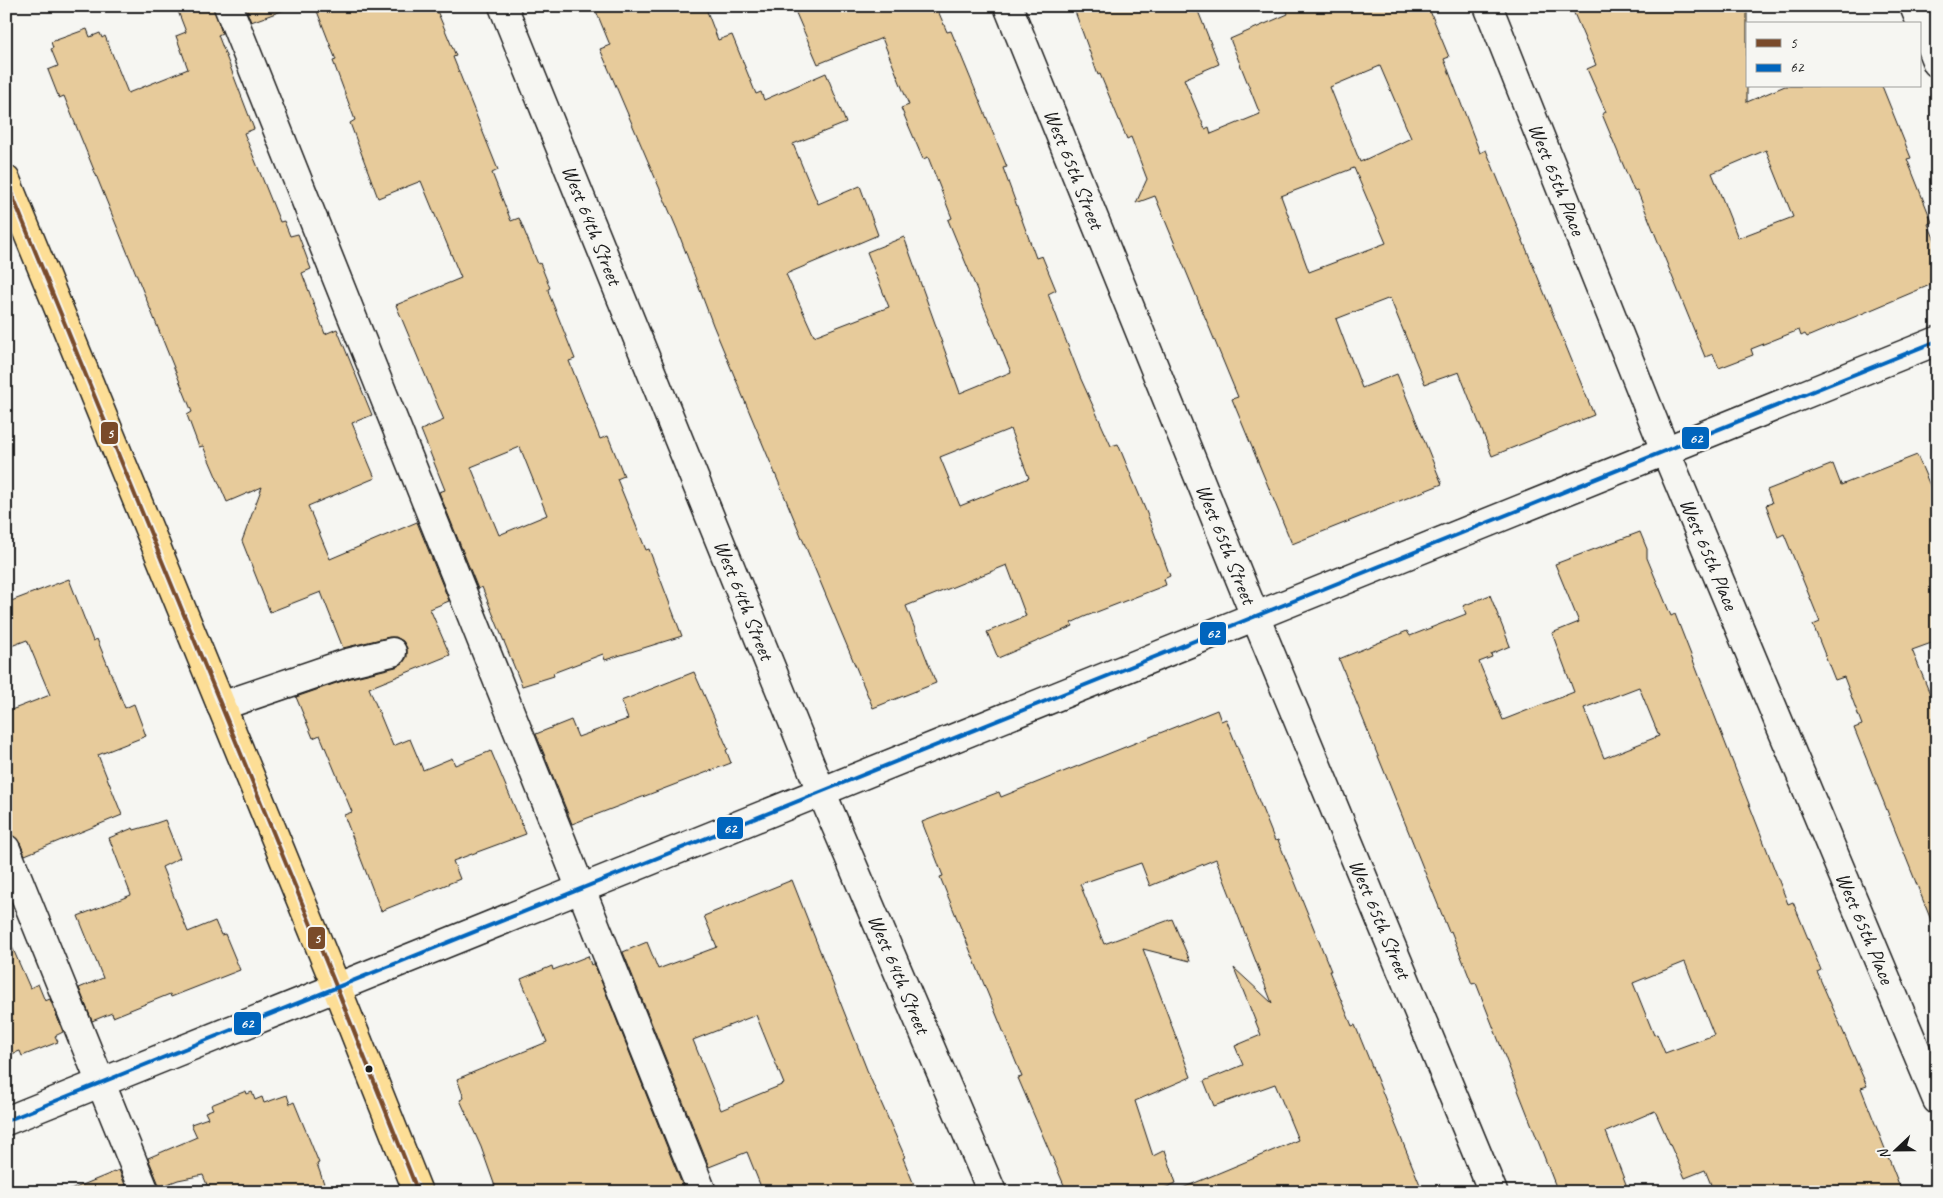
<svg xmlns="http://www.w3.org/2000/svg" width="1943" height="1198" font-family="Caveat,sans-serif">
<rect width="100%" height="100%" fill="#f6f6f2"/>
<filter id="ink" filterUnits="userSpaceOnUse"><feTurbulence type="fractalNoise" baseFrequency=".02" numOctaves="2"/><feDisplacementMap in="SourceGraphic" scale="10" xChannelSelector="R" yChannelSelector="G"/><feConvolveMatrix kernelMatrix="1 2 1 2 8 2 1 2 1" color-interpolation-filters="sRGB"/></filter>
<g filter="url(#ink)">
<g fill="#e7cb9b" stroke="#1c1c1c" fill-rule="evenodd">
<polygon points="176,6 213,6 222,33 218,35 254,129 244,133 280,222 284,221 290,236 298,234 311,269 302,273 325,334 337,329 372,415 352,423 375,478 308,506 330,559 417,522 449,601 430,609 450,655 369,688 393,746 410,739 423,770 452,758 455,765 491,751 526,834 453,861 460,879 381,911 344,815 352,812 320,735 313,738 296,697 351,678 396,667 403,663 407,657 407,648 403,641 396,637 389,637 343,648 321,592 270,612 242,541 262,487 227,502 203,446 199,447 187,415 192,412 64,96 59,98 48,70 58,66 51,49 53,48 51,42 87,29 90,37 100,33 102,38 105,36 128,93 188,69 176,36 186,32"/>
<polygon points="245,6 287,6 287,9 251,22"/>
<path d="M 315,6 L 435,6 L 456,56 L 453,57 L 498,170 L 492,173 L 511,221 L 519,218 L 538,264 L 540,263 L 550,288 L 548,289 L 549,294 L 575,359 L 569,361 L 600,439 L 608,436 L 624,476 L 617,479 L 646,550 L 649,549 L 682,636 L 605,660 L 603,654 L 553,673 L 554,676 L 522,686 L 482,587 L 478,589 L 439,492 L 445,490 L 421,430 L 444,420 L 396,305 L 461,278 L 421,181 L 378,198 L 350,123 L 355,120 L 333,61 L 336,60 ZM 520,447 L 547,515 L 499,535 L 471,467 Z"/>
<path d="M 594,6 L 705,6 L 718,40 L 732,35 L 756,94 L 761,92 L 764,100 L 826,73 L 846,123 L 793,144 L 818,204 L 860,186 L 878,235 L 786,274 L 814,336 L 889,307 L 867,252 L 904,237 L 960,393 L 1011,372 L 948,220 L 952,218 L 928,157 L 923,159 L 901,108 L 909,105 L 882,38 L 818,64 L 796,13 L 812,6 L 936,6 L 947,32 L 951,31 L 1007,167 L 1003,168 L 1036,258 L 1042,256 L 1056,290 L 1048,294 L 1080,377 L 1111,446 L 1118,444 L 1148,516 L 1170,576 L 1164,579 L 1166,585 L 1084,617 L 1071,623 L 1073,626 L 998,658 L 987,632 L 1026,616 L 1007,565 L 906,606 L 936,683 L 873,708 L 713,325 L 677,229 L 600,49 L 610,45 ZM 1010,429 L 1029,478 L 960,506 L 940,457 Z"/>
<path d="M 1073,6 L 1196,6 L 1219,64 L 1184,79 L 1205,129 L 1209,127 L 1211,134 L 1260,114 L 1230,39 L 1288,14 L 1285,6 L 1428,6 L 1449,57 L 1444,59 L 1480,153 L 1486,150 L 1594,415 L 1492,456 L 1459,372 L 1425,384 L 1390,298 L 1336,319 L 1362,388 L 1397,374 L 1442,484 L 1292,544 L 1232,399 L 1238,397 L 1155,196 L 1136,203 L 1147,179 L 1131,137 L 1127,139 L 1100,74 L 1098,75 ZM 1380,66 L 1411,138 L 1360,162 L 1330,87 ZM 1354,168 L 1386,243 L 1309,272 L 1281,196 Z"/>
<path d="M 1571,6 L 1747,6 L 1747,102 L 1785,86 L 1882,86 L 1911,158 L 1907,159 L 1932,222 L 1928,224 L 1937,245 L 1937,282 L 1807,337 L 1805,334 L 1801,336 L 1799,330 L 1751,349 L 1753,355 L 1719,368 L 1713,354 L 1705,357 L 1637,190 L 1634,191 L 1602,114 L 1606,112 L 1587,69 L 1596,65 ZM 1766,150 L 1793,217 L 1738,238 L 1712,173 Z"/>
<polygon points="1917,455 1931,488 1937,485 1937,641 1912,650 1937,711 1935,930 1854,728 1862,725 1844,677 1835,680 1813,625 1820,622 1784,534 1778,537 1766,505 1772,503 1767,490 1833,464 1841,485"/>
<path d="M 1640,532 L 1647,549 L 1647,558 L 1671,616 L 1675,614 L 1788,904 L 1793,902 L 1821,970 L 1817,972 L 1867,1086 L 1861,1088 L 1902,1192 L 1714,1192 L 1705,1170 L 1685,1178 L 1655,1111 L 1606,1132 L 1629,1192 L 1558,1192 L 1476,983 L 1472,984 L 1451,931 L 1449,932 L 1357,704 L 1339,659 L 1407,631 L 1410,636 L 1466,614 L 1463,606 L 1490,595 L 1510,646 L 1491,654 L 1492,657 L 1479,662 L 1503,720 L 1574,692 L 1552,633 L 1579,622 L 1555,564 ZM 1639,687 L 1659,736 L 1604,758 L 1584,708 ZM 1685,962 L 1714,1035 L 1665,1053 L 1657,1034 L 1654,1035 L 1633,983 Z"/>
<polygon points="69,579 93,641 97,639 125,708 134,704 146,736 98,755 122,815 25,855 20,843 12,835 6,820 6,712 50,695 27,640 6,648 6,603"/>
<polygon points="694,672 728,749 726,750 731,763 572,824 536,734 571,720 578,737 628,719 621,701"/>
<polygon points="1217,710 1221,721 1226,719 1275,841 1278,840 1331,971 1329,971 1352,1026 1355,1025 1423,1192 1173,1192 1298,1140 1275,1084 1214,1106 1204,1081 1243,1065 1235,1046 1261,1035 1234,968 1272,1003 1216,859 1150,886 1141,863 1080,884 1104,944 1172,919 1190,961 1143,949 1191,1077 1135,1101 1153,1156 1165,1150 1176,1183 1156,1192 1067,1192 1018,1078 1022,1077 940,877 943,876 922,822 999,792 1001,797"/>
<polygon points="165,820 180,858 162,867 188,932 215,921 221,935 225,934 240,970 171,997 170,994 113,1017 112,1013 92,1021 79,988 103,978 78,916 131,895 109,838 133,828 134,830 148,826"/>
<path d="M 792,880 L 869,1075 L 905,1157 L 903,1158 L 917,1192 L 763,1192 L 747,1152 L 709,1167 L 623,952 L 647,942 L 658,969 L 717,947 L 704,916 ZM 756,1015 L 784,1084 L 721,1110 L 693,1040 Z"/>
<polygon points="6,933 30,988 38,984 45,1001 50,999 63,1032 55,1036 58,1042 22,1056 20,1051 6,1056"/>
<polygon points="588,956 591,965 594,963 685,1192 497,1192 481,1147 460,1100 464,1098 457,1079 547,1042 521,979 552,966 553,970"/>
<polygon points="246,1091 247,1094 252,1092 255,1100 262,1097 264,1103 287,1095 290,1104 294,1102 319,1163 317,1164 327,1192 210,1192 203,1175 178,1180 160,1187 148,1158 197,1137 191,1124 208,1118 205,1112 213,1109 211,1105"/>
<polygon points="119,1170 128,1192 68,1192 68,1191"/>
</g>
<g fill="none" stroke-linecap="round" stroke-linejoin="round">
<g stroke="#1c1c1c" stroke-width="31">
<g id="minor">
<polyline points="228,6 702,1192"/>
<polyline points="503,6 821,791 992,1192"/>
<polyline points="1008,6 1255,616 1493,1192"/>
<polyline points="1488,6 1665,450 1937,1100"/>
<polyline points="1914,6 1937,63"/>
<polyline points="221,706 347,663 392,652"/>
<polyline points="6,849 145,1192"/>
<polyline points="6,1121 1937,341"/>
</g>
</g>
<g stroke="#1c1c1c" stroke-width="31">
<polyline id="major" points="6,180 336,986 418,1192"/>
</g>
<use href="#minor" stroke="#f6f6f2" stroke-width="28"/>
<use href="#major" stroke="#fdde96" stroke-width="28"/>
<g stroke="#f6f6f2" stroke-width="8">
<polyline id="bus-1" points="6,180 336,986 418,1192"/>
</g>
<g stroke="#f6f6f2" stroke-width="8">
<polyline id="bus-2" points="6,1121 1937,341"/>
</g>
<use href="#bus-1" stroke="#7a4b2a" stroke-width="4"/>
<use href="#bus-2" stroke="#0065bd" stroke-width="4"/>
</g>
</g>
<circle fill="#1c1c1c" stroke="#f6f6f2" stroke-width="2" cx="369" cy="1069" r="4.5"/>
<g text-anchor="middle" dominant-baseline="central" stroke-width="4" stroke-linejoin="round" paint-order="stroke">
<g font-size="21" fill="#1c1c1c" stroke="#f6f6f2">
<text transform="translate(1074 169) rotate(68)">West 65th Street</text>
<text transform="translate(1557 179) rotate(68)">West 65th Place</text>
<text transform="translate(592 225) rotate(68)">West 64th Street</text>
<text transform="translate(1226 544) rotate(68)">West 65th Street</text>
<text transform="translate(1709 554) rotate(67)">West 65th Place</text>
<text transform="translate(744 600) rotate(68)">West 64th Street</text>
<text transform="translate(1380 919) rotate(67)">West 65th Street</text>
<text transform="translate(1865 928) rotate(67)">West 65th Place</text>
<text transform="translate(899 974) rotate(67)">West 64th Street</text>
</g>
</g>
<g stroke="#f6f6f2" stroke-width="2">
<rect x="100" y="421" width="19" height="24" rx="5" fill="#7a4b2a"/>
<rect x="1681" y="426" width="29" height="24" rx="5" fill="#0065bd"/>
<rect x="1199" y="621" width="28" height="25" rx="5" fill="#0065bd"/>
<rect x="716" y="816" width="28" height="24" rx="5" fill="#0065bd"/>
<rect x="307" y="926" width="19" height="24" rx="5" fill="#7a4b2a"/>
<rect x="233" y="1011" width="29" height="25" rx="5" fill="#0065bd"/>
</g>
<g font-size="14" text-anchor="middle" font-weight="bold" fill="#fff">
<text x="110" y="438">5</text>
<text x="1696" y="443">62</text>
<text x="1213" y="638">62</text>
<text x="730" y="833">62</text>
<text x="317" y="943">5</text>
<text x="247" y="1028">62</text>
</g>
<rect width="1943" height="1198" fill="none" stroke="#f6f6f2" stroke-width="25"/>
<rect x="12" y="12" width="1918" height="1173" fill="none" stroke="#1c1c1c" stroke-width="2" filter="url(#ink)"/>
<rect x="1746" y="22" width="175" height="65" fill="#f6f6f2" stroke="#9f9f9c"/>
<rect x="1756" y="39" width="25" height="8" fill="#7a4b2a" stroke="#9f9f9c"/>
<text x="1790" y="48" font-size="15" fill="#1c1c1c">5</text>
<rect x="1756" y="64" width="25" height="8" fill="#0065bd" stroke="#9f9f9c"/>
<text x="1790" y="72" font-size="15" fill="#1c1c1c">62</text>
<g transform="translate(1896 1150) rotate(248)" stroke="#f6f6f2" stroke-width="4" paint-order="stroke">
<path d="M0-4L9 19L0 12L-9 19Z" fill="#1c1c1c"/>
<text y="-8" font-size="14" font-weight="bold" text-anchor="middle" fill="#1c1c1c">N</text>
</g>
</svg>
